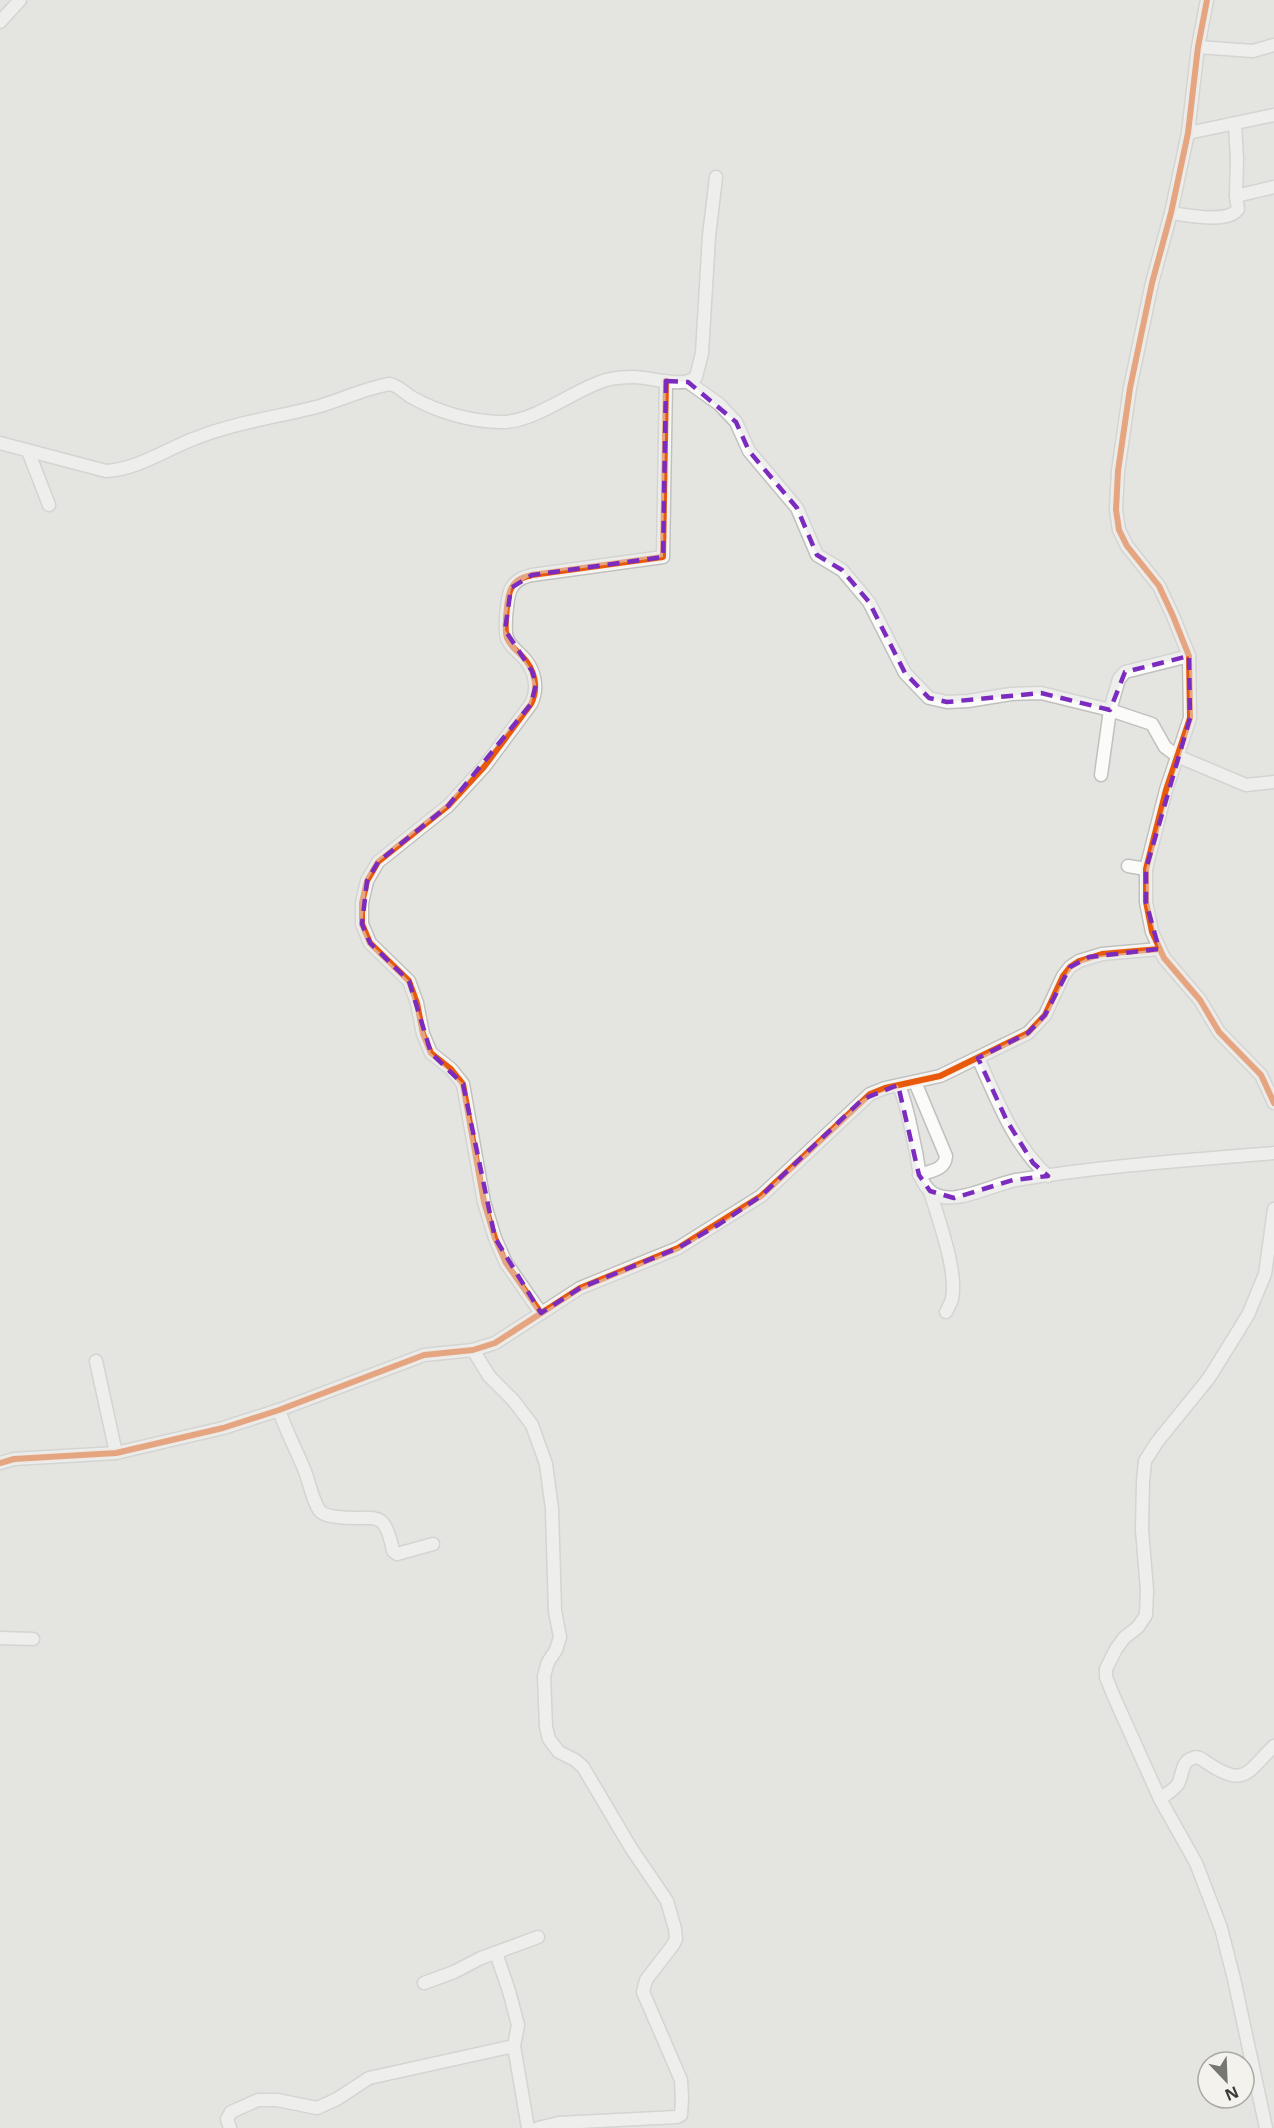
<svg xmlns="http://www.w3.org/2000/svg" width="1274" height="2128" font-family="'Open Sans',sans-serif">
<rect width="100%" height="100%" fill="#e4e4e1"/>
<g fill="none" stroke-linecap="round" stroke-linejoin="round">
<g stroke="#c0c0be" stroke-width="15">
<g id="minor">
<polyline points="1207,0 1198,47 1188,133 1171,213 1152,283 1130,388 1118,471 1116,510 1119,530 1127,546 1159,586 1173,616 1189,656 1190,718 1166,790 1146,869 1146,902 1152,932 1164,958 1200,1000 1219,1032 1261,1075 1274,1103"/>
<polyline points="0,22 20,0"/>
<polyline points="1198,47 1253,51 1274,45"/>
<polyline points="1188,133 1274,115"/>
<polyline points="1236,196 1274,187"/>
<path d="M 1171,213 C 1188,215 1228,224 1238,209 L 1236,196 L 1237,159 L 1235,124"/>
<polyline points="688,382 719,404 736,422 749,451 797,508 817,555 842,570 869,602 905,673 929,698 947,702 968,701 1011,694 1041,693 1110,710 1119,679 1125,672 1189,656"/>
<path d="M 0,443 L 106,471 C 139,469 166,449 196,438 C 236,422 279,417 320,406 C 343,399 366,388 390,384 C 399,386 404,393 413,398 C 438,412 472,422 501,422 C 534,423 573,390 606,380 C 614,378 625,377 634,377 C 651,377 682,389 696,377 L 702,353 L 709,236 L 716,177"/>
<polyline points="28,451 49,505"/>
<polyline points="1101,775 1110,710 1152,724 1165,747 1177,756 1246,785 1274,782"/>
<polyline points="1128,866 1146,869"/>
<path d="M 978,1058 C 997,1099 1013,1145 1048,1176"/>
<path d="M 915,1082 L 946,1156 C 945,1170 931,1171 919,1175"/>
<path d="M 899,1086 C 908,1107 911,1130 916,1152 C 919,1166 918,1179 929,1190 C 948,1210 993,1184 1016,1180 C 1101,1166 1188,1160 1274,1153"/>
<path d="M 930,1191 C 938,1219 958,1271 952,1299 C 951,1303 948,1308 946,1312"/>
<path d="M 541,1313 L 506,1263 L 495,1238 L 484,1202 L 463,1084 L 451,1069 L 431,1053 L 423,1034 L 417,1003 L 409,981 L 370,943 L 362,924 L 362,903 L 367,881 L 378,862 L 448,806 L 484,767 L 531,704 C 539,688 535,669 522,656 C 516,650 510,646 507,638 C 504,629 507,594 512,587 C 517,579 524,577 532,575 L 663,557 L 666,381"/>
<polyline points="473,1350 489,1376 513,1400 532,1425 546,1464 552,1509 555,1611 560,1637 556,1650 548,1662 544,1676 546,1727 549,1739 559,1752 575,1760 583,1767 631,1848 667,1901 675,1929 676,1939 673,1945 646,1980 643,1992 681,2080 682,2098 681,2115 677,2117 559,2123 538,2128"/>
<polyline points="96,1361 116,1453"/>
<path d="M 279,1410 C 286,1431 296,1449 304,1469 C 309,1480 313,1504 321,1512 C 326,1516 331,1516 338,1517 C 374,1522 384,1505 393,1551 L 397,1554 L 433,1544"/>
<polyline points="0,1463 14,1459 116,1453 223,1428 279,1410 424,1355 473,1350 495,1343 580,1288 678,1248 761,1196 870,1094 885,1088 940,1076 1028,1033 1045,1015 1063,976 1070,967 1079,961 1102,954 1159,949"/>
<polyline points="0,1638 33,1639"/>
<path d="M 1160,1799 C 1166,1794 1174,1790 1178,1784 C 1183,1775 1181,1761 1193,1758 C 1198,1756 1202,1759 1206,1762 C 1245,1789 1247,1772 1274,1746"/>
<polyline points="496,1953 509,1991 518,2025 514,2046 528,2128"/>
<polyline points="424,1983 454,1972 481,1958 538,1937"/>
<polyline points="230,2128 227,2119 231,2112 258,2100 277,2100 317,2108 337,2099 369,2078 514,2046"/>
<polyline points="1266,2128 1234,1979 1221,1928 1196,1863 1160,1799 1114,1697 1106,1677 1106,1669 1116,1649 1124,1638 1138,1627 1146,1615 1147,1590 1142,1530 1143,1481 1145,1461 1157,1442 1209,1378 1248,1315 1265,1274 1274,1209"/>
</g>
</g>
<use href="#minor" stroke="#fbfbfa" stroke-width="12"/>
<g stroke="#f3f2ed" stroke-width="10">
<g id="cycleway">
<polyline points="1207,0 1198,47 1188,133 1171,213 1152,283 1130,388 1118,471 1116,510 1119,530 1127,546 1159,586 1173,616 1189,656 1190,718 1166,790 1146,869 1146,902 1152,932 1164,958 1200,1000 1219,1032 1261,1075 1274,1103"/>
<path d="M 541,1313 L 506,1263 L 495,1238 L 484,1202 L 463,1084 L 451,1069 L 431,1053 L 423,1034 L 417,1003 L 409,981 L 370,943 L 362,924 L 362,903 L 367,881 L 378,862 L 448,806 L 484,767 L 531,704 C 539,688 535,669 522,656 C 516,650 510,646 507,638 C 504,629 507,594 512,587 C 517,579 524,577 532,575 L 663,557 L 666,381"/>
<polyline points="0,1463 14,1459 116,1453 223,1428 279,1410 424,1355 473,1350 495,1343 580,1288 678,1248 761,1196 870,1094 885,1088 940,1076 1028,1033 1045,1015 1063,976 1070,967 1079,961 1102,954 1159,949"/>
</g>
</g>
<use href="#cycleway" stroke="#e8590c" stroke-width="6"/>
</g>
<path d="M0 0H1274V2128H0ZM 666,381 L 688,382 L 736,422 L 749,451 L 797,508 L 817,555 L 842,570 L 869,602 L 905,673 L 929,698 L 947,702 L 1041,693 L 1110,710 L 1125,672 L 1189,656 L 1190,718 L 1146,869 L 1146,902 L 1159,949 L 1089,957 L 1070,967 L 1045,1015 L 1028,1033 L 978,1058 L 1007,1121 L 1033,1163 L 1048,1176 L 1013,1180 L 954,1198 L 930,1191 L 919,1175 L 898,1085 L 863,1099 L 761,1196 L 718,1225 L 678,1248 L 580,1288 L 541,1313 L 495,1238 L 463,1084 L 431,1053 L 409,981 L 370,943 L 362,924 L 367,881 L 378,862 L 448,806 L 531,704 L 536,684 L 532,671 L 505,630 L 511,588 L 532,575 L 663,557 Z" fill="#e4e4e1" fill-opacity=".55" fill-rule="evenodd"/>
<path fill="none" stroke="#7b2cbf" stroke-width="4.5" stroke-dasharray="12 8" stroke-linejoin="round" d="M 666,381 L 688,382 L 736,422 L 749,451 L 797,508 L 817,555 L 842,570 L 869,602 L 905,673 L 929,698 L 947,702 L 1041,693 L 1110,710 L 1125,672 L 1189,656 L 1190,718 L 1146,869 L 1146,902 L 1159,949 L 1089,957 L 1070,967 L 1045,1015 L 1028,1033 L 978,1058 L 1007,1121 L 1033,1163 L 1048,1176 L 1013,1180 L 954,1198 L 930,1191 L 919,1175 L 898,1085 L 863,1099 L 761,1196 L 718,1225 L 678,1248 L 580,1288 L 541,1313 L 495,1238 L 463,1084 L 431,1053 L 409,981 L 370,943 L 362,924 L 367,881 L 378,862 L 448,806 L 531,704 L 536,684 L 532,671 L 505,630 L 511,588 L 532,575 L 663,557 Z"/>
<g transform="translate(1226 2080) rotate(157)"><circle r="28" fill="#f3f2ed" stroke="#a9a8a5" stroke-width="1.5"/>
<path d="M0-4.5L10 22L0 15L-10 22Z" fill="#767673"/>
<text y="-9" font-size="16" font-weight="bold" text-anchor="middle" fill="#3a3a38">N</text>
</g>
</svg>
